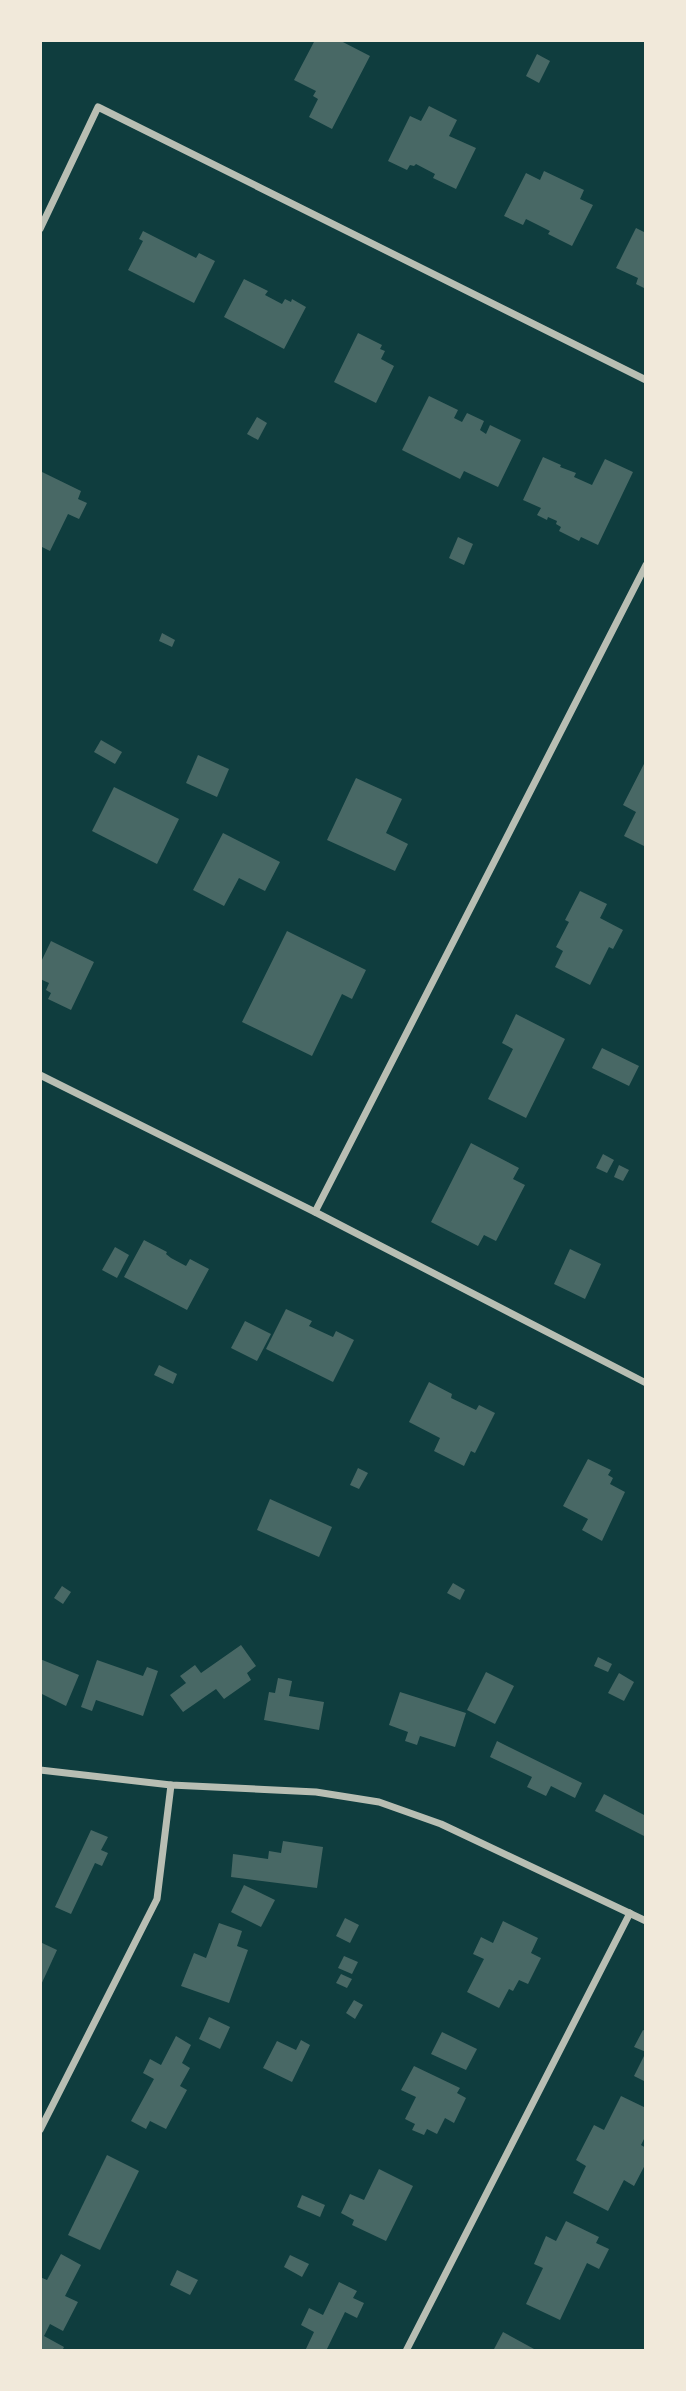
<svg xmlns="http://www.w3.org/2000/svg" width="686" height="2391" font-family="'Noto Sans',sans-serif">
<rect width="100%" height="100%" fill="#0f3d3e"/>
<g fill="#486865">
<polygon points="315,40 339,40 370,56 332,129 309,117 318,99 313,96 316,91 294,80"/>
<polygon points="537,54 550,61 539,83 526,76"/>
<polygon points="429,106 457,120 449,136 476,148 456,189 433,178 435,174 416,164 414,166 410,165 407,170 388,161 410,116 421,121"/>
<polygon points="544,171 584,190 580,199 593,205 572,246 548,234 550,231 526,219 523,225 504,216 526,173 540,180"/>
<polygon points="636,228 646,233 646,289 636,284 638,278 616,268"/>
<polygon points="143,231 196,258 199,253 215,261 194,303 128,270 143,241 139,239"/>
<polygon points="244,279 268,291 265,295 282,304 285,299 291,302 292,299 306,307 284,349 224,317"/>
<polygon points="358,333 382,345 380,349 385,351 381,359 394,366 376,403 334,382"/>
<polygon points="429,396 458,410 454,418 462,422 467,413 484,421 480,430 486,434 490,425 521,440 498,487 464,471 460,479 402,450"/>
<polygon points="257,417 267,423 258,440 247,434"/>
<polygon points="543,457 561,465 560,467 576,473 574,477 592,485 605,459 633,472 598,545 581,537 579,541 559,531 561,527 556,524 557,521 548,517 547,520 537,515 541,508 523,500"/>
<polygon points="40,471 81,491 78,499 87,503 79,519 68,514 50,551 40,546"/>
<polygon points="458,537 473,544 464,565 449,558"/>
<polygon points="162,633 175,640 172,647 159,641"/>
<polygon points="101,740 122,752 115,764 94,752"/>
<polygon points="198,755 229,769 217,797 186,783"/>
<polygon points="646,760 646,847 624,836 636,812 623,805"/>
<polygon points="356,778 402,799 386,833 408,844 395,871 327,840"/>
<polygon points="114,787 179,819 157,864 92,831"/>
<polygon points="223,833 280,862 265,891 239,878 224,906 193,890"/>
<polygon points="580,891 607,904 600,918 623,930 613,949 609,947 590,985 555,967 563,951 556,947 569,922 565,920"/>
<polygon points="287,931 366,970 352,999 342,994 312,1056 242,1022"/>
<polygon points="51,941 94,962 71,1010 48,999 51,993 46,990 49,983 40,979 40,964"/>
<polygon points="516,1014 565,1039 526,1118 488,1099 513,1049 502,1043"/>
<polygon points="602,1048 639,1066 629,1086 592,1068"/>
<polygon points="471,1143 519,1168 513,1179 525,1185 496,1241 484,1235 478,1246 431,1222"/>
<polygon points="603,1154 614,1160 607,1173 596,1168"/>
<polygon points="619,1165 629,1170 623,1181 614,1177"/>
<polygon points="144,1240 167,1252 166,1254 171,1258 186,1266 190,1259 209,1269 187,1310 124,1277"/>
<polygon points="115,1247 129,1255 117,1278 102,1270"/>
<polygon points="570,1249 601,1264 585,1299 554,1284"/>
<polygon points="286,1309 312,1321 309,1326 333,1337 336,1331 354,1340 333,1382 266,1349"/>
<polygon points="245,1321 271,1334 257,1361 231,1348"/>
<polygon points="159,1365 177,1374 173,1384 154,1375"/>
<polygon points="429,1382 452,1394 451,1398 476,1410 479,1405 495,1413 475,1453 471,1451 464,1466 434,1451 440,1438 409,1422"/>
<polygon points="588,1459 611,1470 608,1475 613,1478 610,1484 625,1492 602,1541 582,1530 588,1519 563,1506"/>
<polygon points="358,1468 368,1473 359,1489 350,1485"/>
<polygon points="270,1499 332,1527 319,1557 257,1530"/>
<polygon points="453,1583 465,1590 460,1600 447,1593"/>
<polygon points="62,1586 71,1592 63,1604 54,1598"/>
<polygon points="241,1645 256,1666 247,1673 251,1680 224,1699 216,1689 183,1712 170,1695 186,1683 180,1676 195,1665 201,1673"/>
<polygon points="598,1657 612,1664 608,1672 594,1666"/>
<polygon points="40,1659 79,1675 66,1706 40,1693"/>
<polygon points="97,1660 143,1676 147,1667 158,1671 143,1716 96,1700 92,1711 81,1707"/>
<polygon points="486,1672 514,1686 495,1724 467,1710"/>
<polygon points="619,1673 634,1682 624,1701 608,1693"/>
<polygon points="278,1678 292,1681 289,1696 324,1702 319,1730 264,1720 269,1692 275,1693"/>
<polygon points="400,1692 466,1713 455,1747 420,1736 417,1745 405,1741 408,1732 389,1725"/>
<polygon points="497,1741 582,1783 575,1798 551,1786 546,1796 527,1787 532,1777 490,1757"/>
<polygon points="604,1794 646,1816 646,1837 595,1811"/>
<polygon points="91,1830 108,1837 101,1850 108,1853 102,1866 95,1863 71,1914 55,1907"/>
<polygon points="283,1841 323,1847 317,1888 231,1877 233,1854 268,1859 269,1851 281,1853"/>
<polygon points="244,1885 275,1900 261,1927 231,1912"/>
<polygon points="345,1918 359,1925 350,1943 336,1936"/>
<polygon points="503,1921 538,1938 531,1953 541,1958 528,1984 519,1980 513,1991 509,1989 499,2008 467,1992 484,1959 473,1954 481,1937 493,1943"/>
<polygon points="219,1923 242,1931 237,1946 248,1950 229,2003 181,1986 194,1953 206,1958"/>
<polygon points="40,1942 57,1950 40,1987"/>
<polygon points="344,1956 358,1962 352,1974 338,1968"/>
<polygon points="341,1974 352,1979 347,1988 336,1983"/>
<polygon points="354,2000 363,2005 355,2019 346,2013"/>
<polygon points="209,2017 230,2027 220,2049 199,2039"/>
<polygon points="643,2030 646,2031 646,2082 634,2076 646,2052 634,2047"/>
<polygon points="442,2032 477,2049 466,2070 431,2054"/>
<polygon points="176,2036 191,2045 182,2063 190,2068 180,2086 187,2090 166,2129 150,2121 146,2129 131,2121 154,2079 143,2073 150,2059 161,2065"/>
<polygon points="301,2040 310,2045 292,2082 263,2068 277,2041 296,2050"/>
<polygon points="414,2066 460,2088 457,2093 466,2098 454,2123 445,2118 437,2134 427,2129 424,2135 412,2130 415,2124 405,2119 416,2097 401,2090"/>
<polygon points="621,2096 646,2108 646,2135 641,2145 646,2148 646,2163 634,2186 624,2180 608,2211 573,2193 586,2166 576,2160 594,2125 604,2130"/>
<polygon points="107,2155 139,2171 100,2250 68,2235"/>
<polygon points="379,2169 413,2186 386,2241 352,2225 354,2220 341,2213 350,2194 364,2200"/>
<polygon points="302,2195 325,2205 320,2217 297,2207"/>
<polygon points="566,2221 599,2237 596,2243 609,2249 599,2269 587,2263 560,2320 526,2304 543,2268 534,2264 546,2236 556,2241"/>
<polygon points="61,2254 81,2265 65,2296 78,2302 63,2331 50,2324 44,2336 64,2347 62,2351 40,2351 40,2277 47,2280"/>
<polygon points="290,2255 309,2264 302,2277 284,2267"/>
<polygon points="177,2270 198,2280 190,2295 170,2285"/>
<polygon points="339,2282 357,2291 353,2298 364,2303 357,2318 345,2312 326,2351 305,2351 314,2332 301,2325 309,2308 323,2315"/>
<polygon points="503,2332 534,2349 533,2351 493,2351"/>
</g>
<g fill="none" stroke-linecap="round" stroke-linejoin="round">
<g stroke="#b8beb3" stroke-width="7">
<polyline points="40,229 98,107 646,380"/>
<polyline points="40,1075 315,1212 646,1383"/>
<polyline points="315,1212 646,565"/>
<polyline points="40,1770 171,1785 316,1792 379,1802 441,1824 646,1921"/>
<polyline points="40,2130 157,1899 171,1785"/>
<polyline points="406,2351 630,1913"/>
</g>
</g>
<rect width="686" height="2391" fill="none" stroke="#f1e9da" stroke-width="84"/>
</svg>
